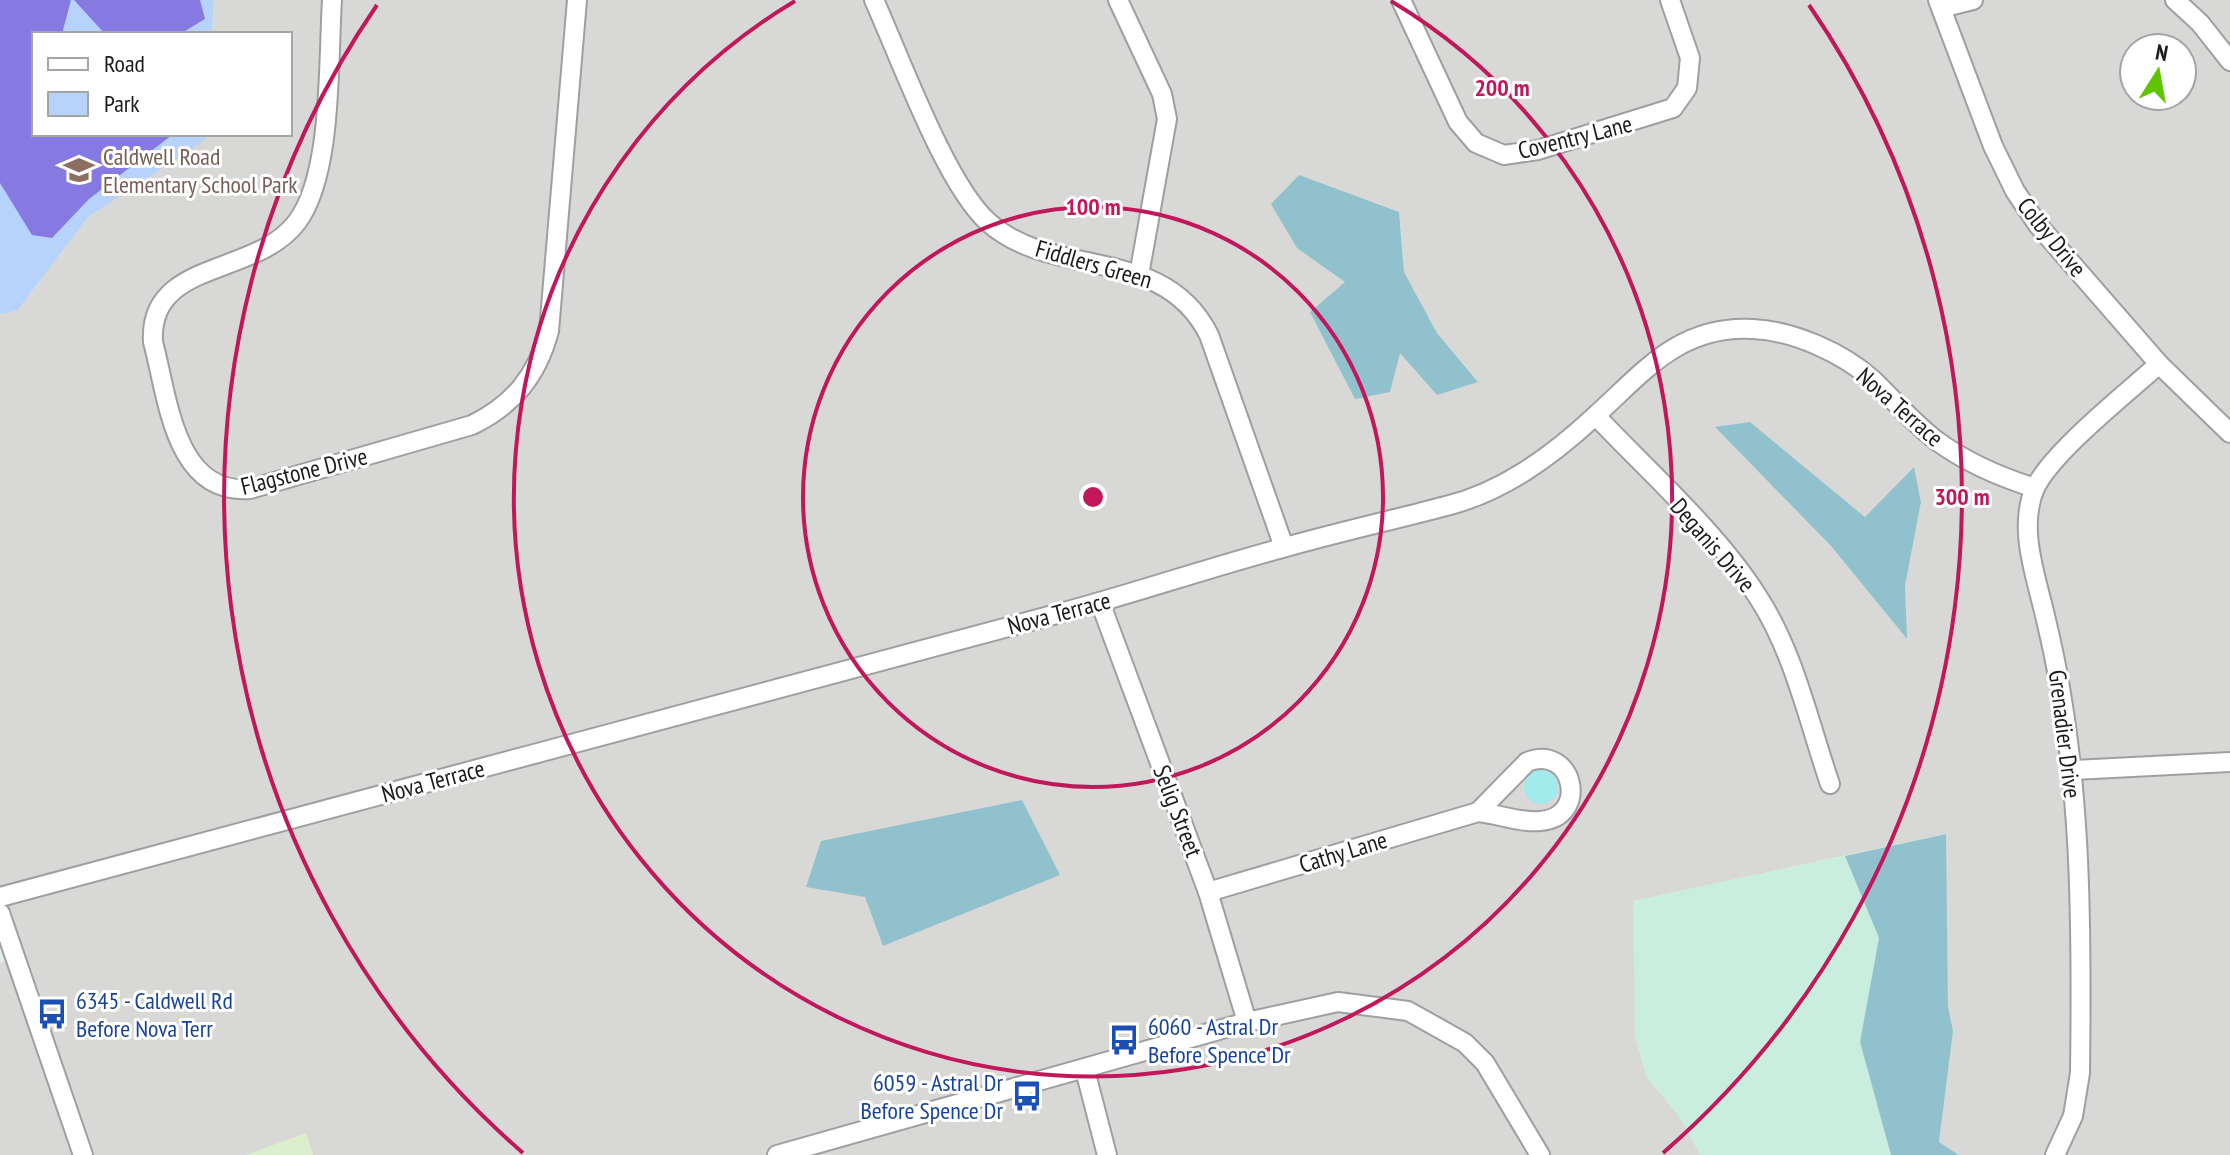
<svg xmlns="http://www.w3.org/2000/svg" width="2230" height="1155" font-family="'PT Sans Narrow',sans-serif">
<rect width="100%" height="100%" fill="#dfede2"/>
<path fill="#d8d9d7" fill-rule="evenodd" d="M 214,0 L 2230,0 L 2230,1155 L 1959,1155 L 1939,1142 L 1953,1031 L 1948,1006 L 1945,834 L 1633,901 L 1646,1076 L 1682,1120 L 1700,1155 L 0,1155 L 0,963 L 21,956 L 0,887 L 0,314 L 17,311 L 88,217 L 204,140 L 205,134 L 290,134 L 290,34 L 212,34 ZM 2134,48 L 2182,48 L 2182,96 L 2134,96 ZM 1399,212 L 1404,272 L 1437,333 L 1478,381 L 1400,353 L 1310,312 L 1346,282 ZM 1750,422 L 1865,517 L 1914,468 L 1921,502 L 1905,586 L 1906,638 L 1831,546 L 1716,428 Z"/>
<polygon fill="#dcefcd" points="306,1133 313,1155 246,1155"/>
<polygon fill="#c9edde" points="1845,856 1879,938 1860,1042 1891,1155 1700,1155 1682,1120 1646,1076 1635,1036 1633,901"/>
<circle fill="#a2e9eb" cx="1541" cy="787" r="17"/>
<g fill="#92c1ce">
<polygon points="1299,175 1399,212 1404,272 1437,333 1478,382 1437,395 1400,353 1390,392 1355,399 1310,312 1345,282 1297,248 1271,204"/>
<polygon points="1750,422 1865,517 1914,467 1921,502 1905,586 1907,639 1831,546 1715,427"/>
<polygon points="1022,800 1060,875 883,946 865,897 806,887 821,841"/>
<polygon points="1946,834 1948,1006 1953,1031 1939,1142 1959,1155 1891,1155 1860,1042 1879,938 1845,856"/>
</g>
<polygon fill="#b8d3fb" points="0,0 214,0 212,34 34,34 34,134 205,134 205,140 88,217 17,311 0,314"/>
<g fill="#8679e1">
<polygon points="0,0 71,0 62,34 34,34 34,134 172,135 89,199 52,238 32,235 0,183"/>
<polygon points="74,0 200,0 205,19 180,34 105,34"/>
</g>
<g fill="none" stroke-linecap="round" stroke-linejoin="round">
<g stroke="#9f9f9f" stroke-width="22">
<g id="minor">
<path d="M 332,0 C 328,60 333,174 297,222 C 256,277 148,259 153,342 C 168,397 174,495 250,489 L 472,425 C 513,405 537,376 549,331 L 577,0"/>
<path d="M 874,0 C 900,57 945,183 988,222 C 1054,281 1163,243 1209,335 L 1284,547"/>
<polyline points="1118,0 1162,94 1167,119 1139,275"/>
<polyline points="1401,0 1458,122 1476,143 1504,155 1538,150 1673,108 1687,88 1690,58 1670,0"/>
<polyline points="1938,0 1993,146 2015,191 2038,225 2159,364 2230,433"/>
<polyline points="2175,0 2200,23 2230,61"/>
<polyline points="1941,8 1973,0"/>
<path d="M 1596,416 C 1648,471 1718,533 1758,597 C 1794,652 1809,723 1830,784"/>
<polyline points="1100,602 1208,892 1247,1022"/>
<polyline points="2074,770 2230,762"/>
<path d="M 1208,892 L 1478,812 C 1498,814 1520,823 1540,821 C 1590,818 1574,743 1527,762 L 1478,812"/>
<path d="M 0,897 C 355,802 709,707 1064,612 C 1138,592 1211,567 1286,547 C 1339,532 1393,520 1446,506 C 1503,492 1552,456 1595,416 C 1644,372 1679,325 1753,329 C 1794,331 1843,353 1873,380 C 1894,400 1913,423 1937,441 C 1967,463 2000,477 2035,488"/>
<polyline points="0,913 83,1155"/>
<polyline points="1085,1070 1107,1155"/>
<polyline points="777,1155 1247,1022 1338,1002 1408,1011 1465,1043 1485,1063 1540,1155"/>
<path d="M 2055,1155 L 2073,1116 L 2080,1073 C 2082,922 2082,767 2046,620 C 2037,579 2017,529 2035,488 C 2052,452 2127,393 2159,364"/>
</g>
</g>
<use href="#minor" stroke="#fff" stroke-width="18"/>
</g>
<g fill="none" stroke="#c2185b" stroke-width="4">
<circle cx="1093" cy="497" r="290"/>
<path d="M1391 1A579 579 0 1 1 795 1"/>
<path d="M523 1153A869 869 0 0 1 377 5M1809 5A869 869 0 0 1 1663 1153"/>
</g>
<defs>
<g id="school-bare" transform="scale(2.4)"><path d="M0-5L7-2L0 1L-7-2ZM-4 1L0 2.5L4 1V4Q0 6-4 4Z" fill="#8d6e63" stroke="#fff" stroke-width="2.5" paint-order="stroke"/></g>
<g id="bus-bare" transform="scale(2.4)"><path d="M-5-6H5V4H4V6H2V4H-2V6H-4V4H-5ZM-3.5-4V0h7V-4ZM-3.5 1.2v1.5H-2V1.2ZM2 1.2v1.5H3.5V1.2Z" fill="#1a4fb4" stroke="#fff" stroke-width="2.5" paint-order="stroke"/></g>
</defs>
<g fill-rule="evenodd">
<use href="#school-bare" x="79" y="170"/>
<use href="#bus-bare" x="52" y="1014"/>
<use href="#bus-bare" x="1124" y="1040"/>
<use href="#bus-bare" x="1027" y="1096"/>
</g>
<g text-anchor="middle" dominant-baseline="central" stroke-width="6" stroke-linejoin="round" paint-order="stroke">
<g font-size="24" fill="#1b1b1b" stroke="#fff">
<text transform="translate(1575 137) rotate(-14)">Coventry Lane</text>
<text transform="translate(2052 237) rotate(51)">Colby Drive</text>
<text transform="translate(1094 264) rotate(16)">Fiddlers Green</text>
<text transform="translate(1900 407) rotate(41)">Nova Terrace</text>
<text transform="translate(304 471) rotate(-14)">Flagstone Drive</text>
<text transform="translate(1713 545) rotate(49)">Deganis Drive</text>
<text transform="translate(1059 613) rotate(-15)">Nova Terrace</text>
<text transform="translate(2065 734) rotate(83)">Grenadier Drive</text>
<text transform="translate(433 781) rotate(-15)">Nova Terrace</text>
<text transform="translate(1178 811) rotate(69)">Selig Street</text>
<text transform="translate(1343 852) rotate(-17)">Cathy Lane</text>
</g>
<g font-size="24" fill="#785e54" stroke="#fff" text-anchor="start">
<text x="103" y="156">Caldwell Road<tspan x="103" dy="28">Elementary School Park</tspan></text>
</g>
<g font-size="24" fill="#164399" stroke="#fff" text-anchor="start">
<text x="76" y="1000">6345 - Caldwell Rd<tspan x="76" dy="28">Before Nova Terr</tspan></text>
<text x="1148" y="1026">6060 - Astral Dr<tspan x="1148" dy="28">Before Spence Dr</tspan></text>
<text x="1003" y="1082" text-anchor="end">6059 - Astral Dr<tspan x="1003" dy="28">Before Spence Dr</tspan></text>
</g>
</g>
<circle cx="1093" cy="497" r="12" fill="#c2185b" stroke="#fff" stroke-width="4"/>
<g font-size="24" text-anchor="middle" font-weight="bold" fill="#c2185b" stroke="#fff" stroke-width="6" stroke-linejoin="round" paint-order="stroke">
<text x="1502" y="96">200 m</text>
<text x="1093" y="215">100 m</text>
<text x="1962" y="505">300 m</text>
</g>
<rect x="32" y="32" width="260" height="104" fill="#ffffff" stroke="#a4a4a4" stroke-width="2"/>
<rect x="48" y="58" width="40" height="12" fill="#ffffff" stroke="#a4a4a4" stroke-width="2"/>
<text x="104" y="72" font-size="24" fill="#1b1b1b">Road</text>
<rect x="48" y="92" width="40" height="24" fill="#b8d3fb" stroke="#a4a4a4" stroke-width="2"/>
<text x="104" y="112" font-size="24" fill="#1b1b1b">Park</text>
<g transform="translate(2158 72) rotate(11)"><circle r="38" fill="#ffffff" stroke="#a4a4a4" stroke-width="2"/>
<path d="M0-6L14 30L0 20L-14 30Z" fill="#5fc500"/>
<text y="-12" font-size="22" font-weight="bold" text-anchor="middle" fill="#1b1b1b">N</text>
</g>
</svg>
